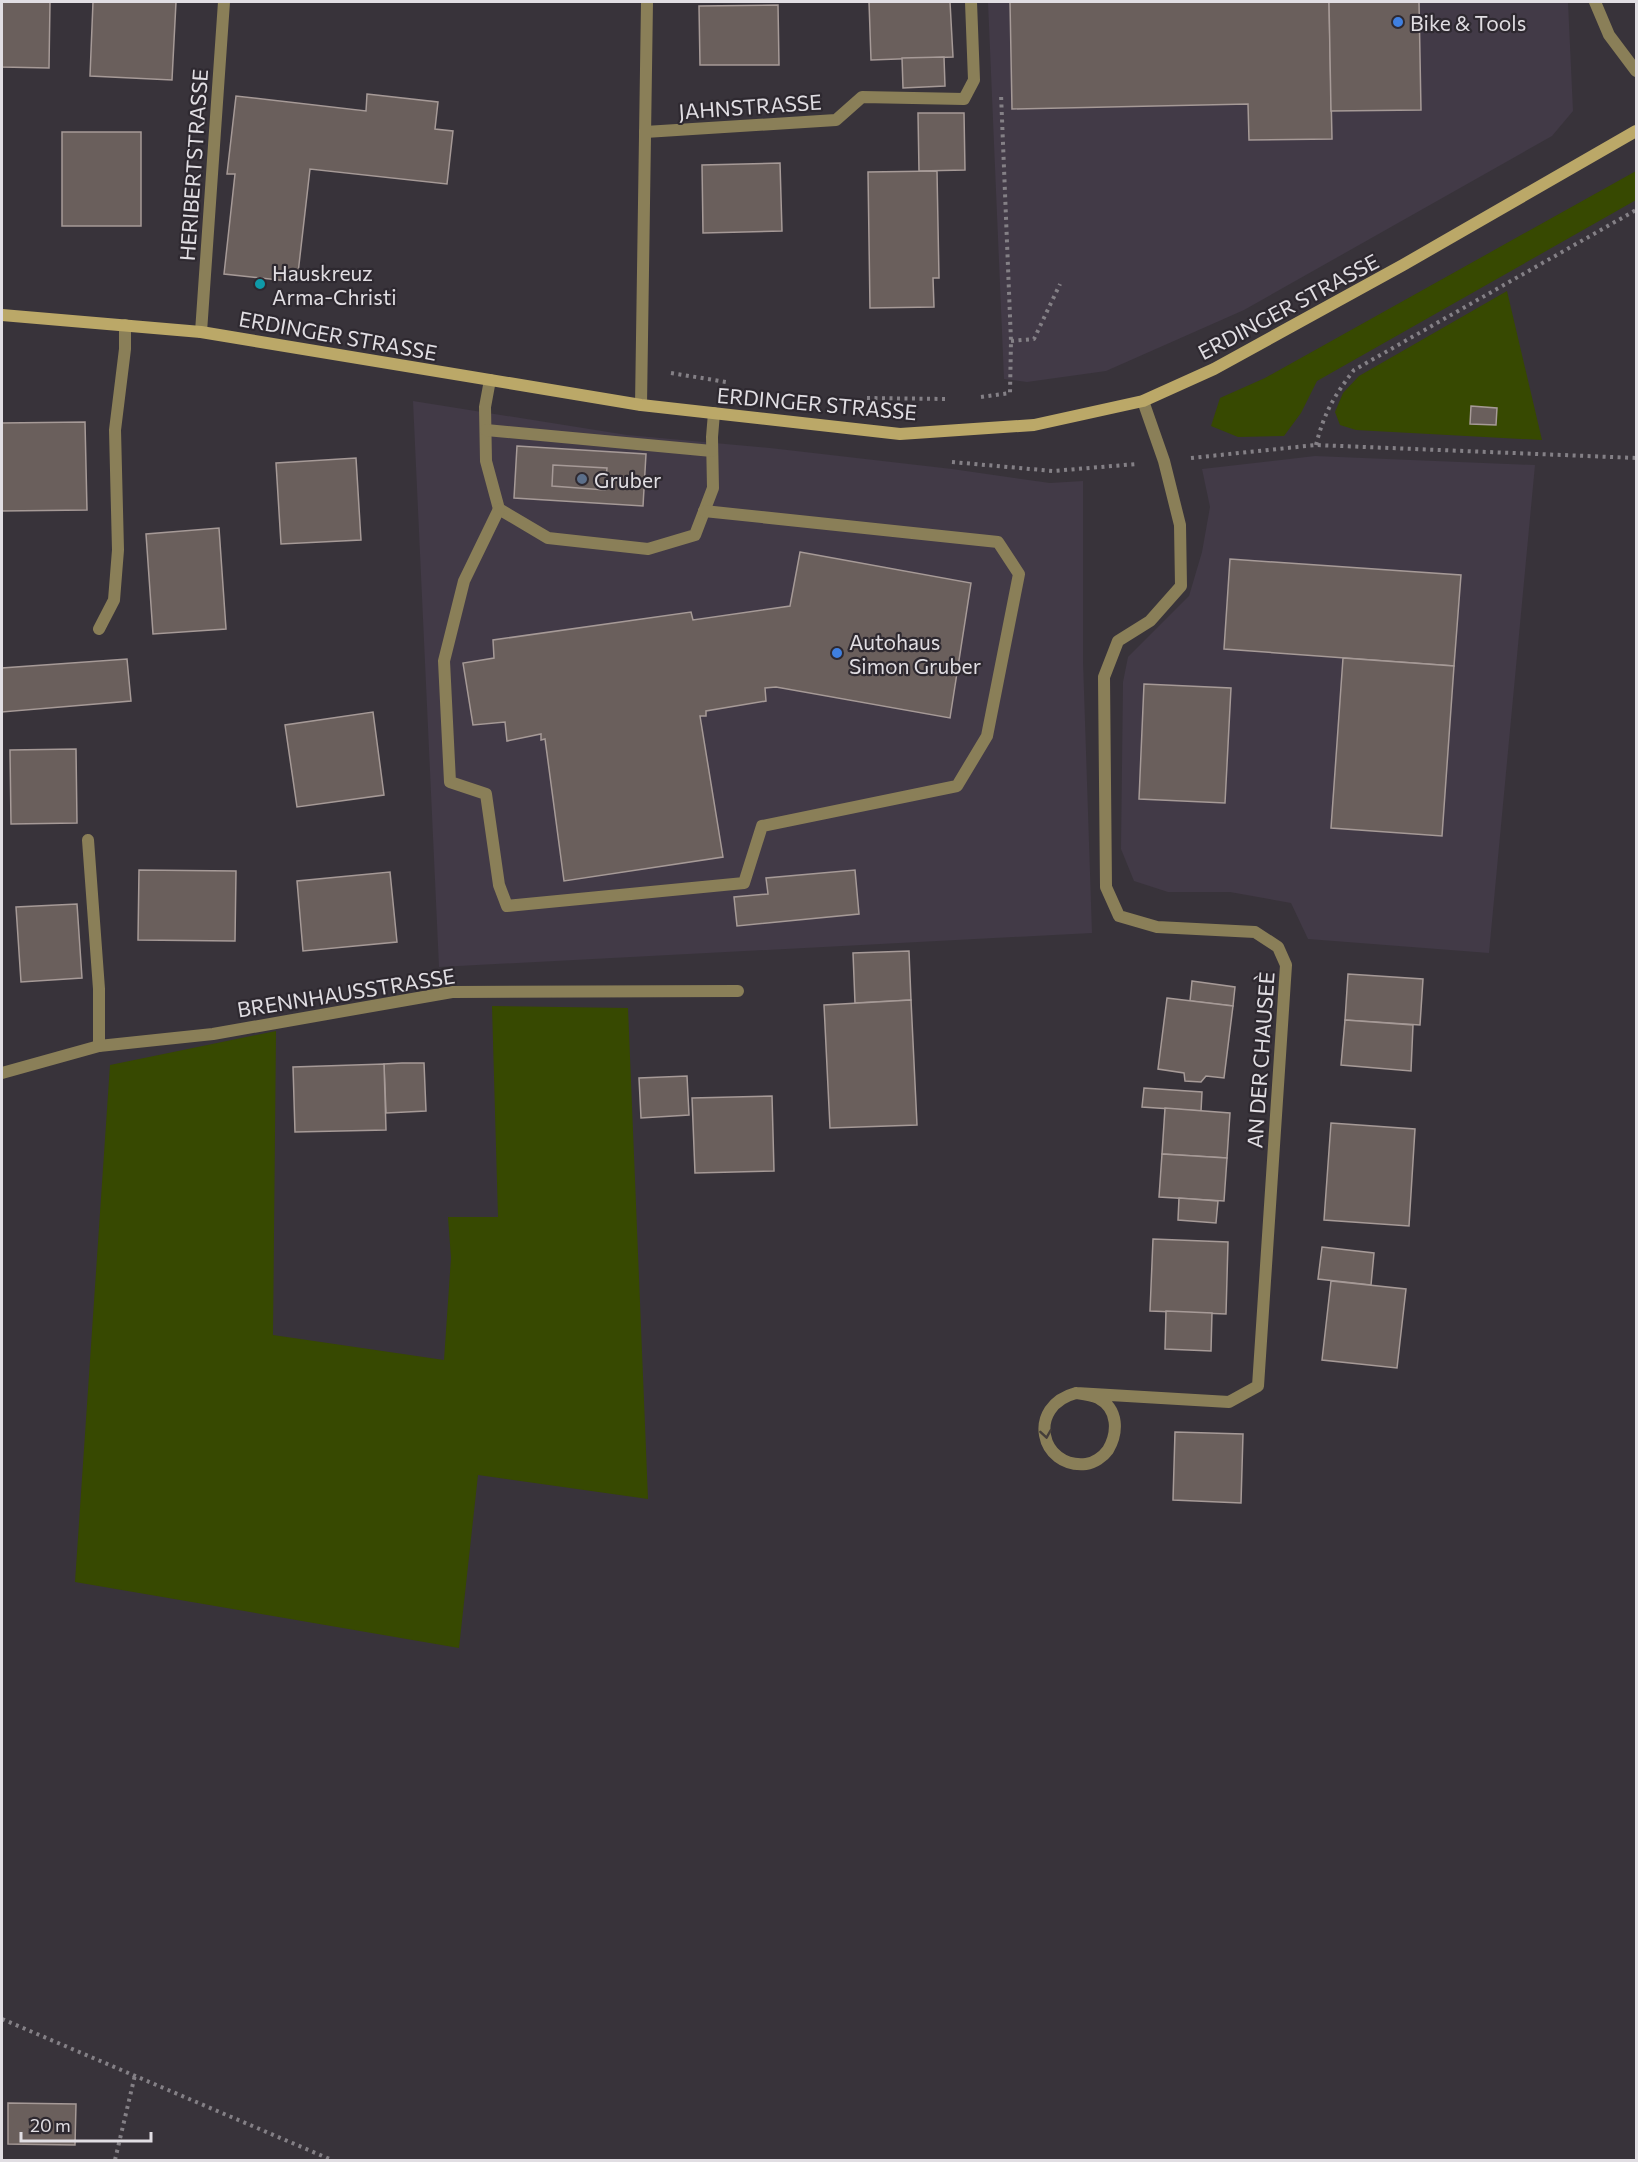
<svg xmlns="http://www.w3.org/2000/svg" width="1638" height="2162" font-family="Commissioner,sans-serif">
<rect width="100%" height="100%" fill="#38333a"/>
<g fill="#423a47">
<polygon points="988,2 1568,2 1573,111 1552,136 1244,310 1106,371 1027,382 1004,379"/>
<polygon points="413,401 627,435 770,448 952,469 1050,483 1083,481 1083,661 1092,933 439,967"/>
<polygon points="1315,456 1535,465 1489,953 1308,939 1291,903 1230,892 1168,892 1134,881 1121,849 1123,682 1128,657 1189,596 1202,552 1210,507 1202,469"/>
</g>
<g fill="#374901">
<polygon points="1636,171 1636,200 1317,381 1301,413 1284,436 1238,437 1211,426 1220,398 1265,378"/>
<polygon points="1507,291 1542,440 1356,430 1340,425 1335,412 1343,393 1359,376"/>
<polygon points="492,1006 628,1008 648,1499 478,1475 459,1648 75,1582 110,1065 276,1031 273,1335 444,1360 451,1258 448,1217 498,1217"/>
</g>
<g fill="#6a5f5c" stroke="#a69a97" stroke-width="1.5">
<polygon points="2,2 50,2 49,68 2,67"/>
<polygon points="93,2 176,2 172,80 90,76"/>
<polygon points="869,2 950,2 953,57 871,60"/>
<polygon points="1010,2 1329,2 1332,139 1249,140 1248,104 1012,109"/>
<polygon points="1329,2 1419,2 1421,110 1331,111"/>
<polygon points="778,5 779,65 700,65 699,6"/>
<polygon points="944,57 945,86 903,88 902,58"/>
<polygon points="367,94 438,102 435,129 453,131 447,184 310,169 297,282 224,274 235,174 227,174 236,96 366,111"/>
<polygon points="918,113 964,113 965,170 919,171"/>
<rect x="62" y="132" width="79" height="94"/>
<polygon points="780,163 782,231 703,233 702,165"/>
<polygon points="937,171 939,278 933,278 934,307 870,308 868,172"/>
<polygon points="1471,406 1497,408 1496,425 1470,424"/>
<polygon points="85,422 87,510 2,511 2,423"/>
<polygon points="517,446 646,454 643,506 514,498"/>
<polygon points="356,458 361,540 281,544 276,463"/>
<polygon points="553,465 607,468 605,490 552,486"/>
<polygon points="219,528 226,629 153,634 146,534"/>
<polygon points="800,552 971,583 950,718 776,687 765,688 766,701 706,711 706,716 700,716 723,857 564,881 545,739 541,740 541,734 507,741 505,722 473,725 463,663 494,658 493,640 691,612 693,620 790,606"/>
<polygon points="1230,559 1461,575 1454,666 1224,649"/>
<polygon points="1343,658 1454,666 1442,836 1331,828"/>
<polygon points="127,659 131,701 2,712 2,668"/>
<polygon points="1144,684 1231,688 1225,803 1139,799"/>
<polygon points="373,712 384,795 297,807 285,725"/>
<polygon points="76,749 77,823 11,824 10,750"/>
<polygon points="139,870 236,871 235,941 138,940"/>
<polygon points="855,870 859,914 737,926 734,897 768,894 766,878"/>
<polygon points="390,872 397,942 303,951 297,881"/>
<polygon points="77,904 82,978 21,982 16,907"/>
<polygon points="909,951 911,1000 855,1003 853,953"/>
<polygon points="1348,974 1423,979 1420,1025 1345,1020"/>
<polygon points="1192,981 1235,987 1233,1006 1190,1001"/>
<polygon points="1167,998 1233,1006 1224,1078 1206,1076 1201,1082 1185,1081 1184,1073 1158,1069"/>
<polygon points="911,1000 917,1125 830,1128 824,1005"/>
<polygon points="1345,1020 1413,1025 1411,1071 1341,1065"/>
<polygon points="402,1063 424,1063 426,1111 386,1113 384,1064"/>
<polygon points="384,1064 386,1130 295,1132 293,1067"/>
<polygon points="687,1076 689,1115 641,1118 639,1078"/>
<polygon points="1144,1088 1202,1092 1201,1111 1142,1107"/>
<polygon points="772,1096 774,1171 695,1173 692,1098"/>
<polygon points="1165,1108 1230,1113 1227,1158 1162,1154"/>
<polygon points="1331,1123 1415,1129 1409,1226 1324,1220"/>
<polygon points="1162,1154 1227,1158 1224,1201 1159,1197"/>
<polygon points="1179,1198 1218,1201 1216,1223 1178,1220"/>
<polygon points="1153,1239 1228,1242 1226,1314 1150,1311"/>
<polygon points="1322,1247 1374,1253 1371,1285 1318,1279"/>
<polygon points="1331,1281 1406,1289 1397,1368 1322,1360"/>
<polygon points="1166,1311 1212,1313 1211,1351 1165,1349"/>
<polygon points="1175,1432 1243,1434 1241,1503 1173,1500"/>
<polygon points="8,2103 76,2104 75,2145 8,2144"/>
</g>
<g fill="none" stroke-linecap="round" stroke-linejoin="round">
<g stroke="#848086" stroke-width="4" stroke-dasharray="3 4.5" stroke-linecap="butt">
<polyline points="1011,341 1034,339 1060,284"/>
<polyline points="671,373 726,382"/>
<polyline points="981,397 1010,393 1011,341 1001,94"/>
<polyline points="867,398 947,399"/>
<path d="M 1316,445 C 1324,413 1334,396 1354,370 L 1636,210"/>
<polyline points="1191,458 1316,445 1636,458"/>
<polyline points="952,462 1053,471 1136,464"/>
<polyline points="2,2019 332,2160"/>
<polyline points="115,2160 135,2075"/>
</g>
<g stroke="#8a7f58" stroke-width="12">
<polyline points="645,132 836,120 862,97 964,99 974,80 971,2"/>
<polyline points="490,380 485,407 486,461 499,509 548,538 648,549 695,535 713,488 712,437 714,413"/>
<polyline points="486,430 712,451"/>
<polyline points="499,509 464,581 444,661 450,782 486,794 499,885 507,906 744,883 762,826 957,786 987,736 1019,574 998,542 704,511"/>
<polyline points="99,629 114,600 118,550 115,430 125,349 125,325"/>
<polyline points="88,840 99,989 99,1046"/>
</g>
<g stroke="#8a7f58" stroke-width="12">
<polyline points="1595,2 1609,35 1636,71"/>
<polyline points="201,332 224,2"/>
<polyline points="641,405 647,2"/>
<polyline points="2,1073 99,1046 213,1034 452,992 738,991"/>
<path d="M 1076,1393 C 1083,1394 1092,1395 1098,1398 C 1119,1409 1118,1433 1108,1450 C 1103,1457 1094,1463 1086,1464 C 1040,1469 1026,1406 1076,1393 L 1229,1402 L 1258,1386 L 1286,965 L 1278,947 L 1255,932 L 1157,927 L 1119,916 L 1106,887 L 1104,677 L 1118,641 L 1150,621 L 1181,586 L 1180,525 L 1164,461 L 1143,401"/>
</g>
<polyline stroke="#bba868" stroke-width="12" points="2,315 201,332 641,405 900,434 1034,425 1143,401 1214,369 1403,265 1636,131"/>
</g>
<defs><path id="oneway-chevron" d="M-2-3.5L2.5 0L-2 3.5" fill="none" stroke-width="1.6" stroke-linecap="round" stroke-linejoin="round" transform="scale(1.5)"/></defs>
<use stroke="#453e3a" href="#oneway-chevron" transform="translate(1046 1434) rotate(81)"/>
<g fill="#3f7fe0" stroke="#2e2930" stroke-width="2">
<circle cx="1398" cy="22" r="6"/>
<circle cx="837" cy="653" r="6"/>
</g>
<circle fill="#0f9aa8" stroke="#2e2930" stroke-width="2" cx="260" cy="284" r="6"/>
<circle fill="#5c6f8a" stroke="#2e2930" stroke-width="2" cx="582" cy="479" r="6"/>
<g text-anchor="middle" dominant-baseline="central" stroke-width="4.5" stroke-linejoin="round" paint-order="stroke">
<g font-size="21" fill="#e1dee3" stroke="#2e2930" text-anchor="start">
<text x="1410" y="22">Bike &amp; Tools</text>
<text x="272" y="272">Hauskreuz<tspan x="272" dy="24">Arma-Christi</tspan></text>
<text x="594" y="479">Gruber</text>
<text x="849" y="641">Autohaus<tspan x="849" dy="24">Simon Gruber</tspan></text>
</g>
<g font-size="21" fill="#e1dee3" stroke="#2e2930">
<text transform="translate(750 106) rotate(-4)">JAHNSTRASSE</text>
<text transform="translate(193 165) rotate(-86)">HERIBERTSTRASSE</text>
<text transform="translate(1288 306) rotate(-28)">ERDINGER STRASSE</text>
<text transform="translate(338 335) rotate(10)">ERDINGER STRASSE</text>
<text transform="translate(817 403) rotate(5)">ERDINGER STRASSE</text>
<text transform="translate(346 992) rotate(-9)">BRENNHAUSSTRASSE</text>
<text transform="translate(1260 1060) rotate(-86)">AN DER CHAUSEÈ</text>
</g>
</g>
<rect width="1638" height="2162" fill="none" stroke="#e1dee3" stroke-width="6"/>
<path d="M21 2132v9h130v-9" fill="none" stroke="#e1dee3" stroke-width="3"/>
<text x="30" y="2132" font-size="18" fill="#e1dee3" stroke="#2e2930" stroke-width="4.5" paint-order="stroke">20 m</text>
</svg>
